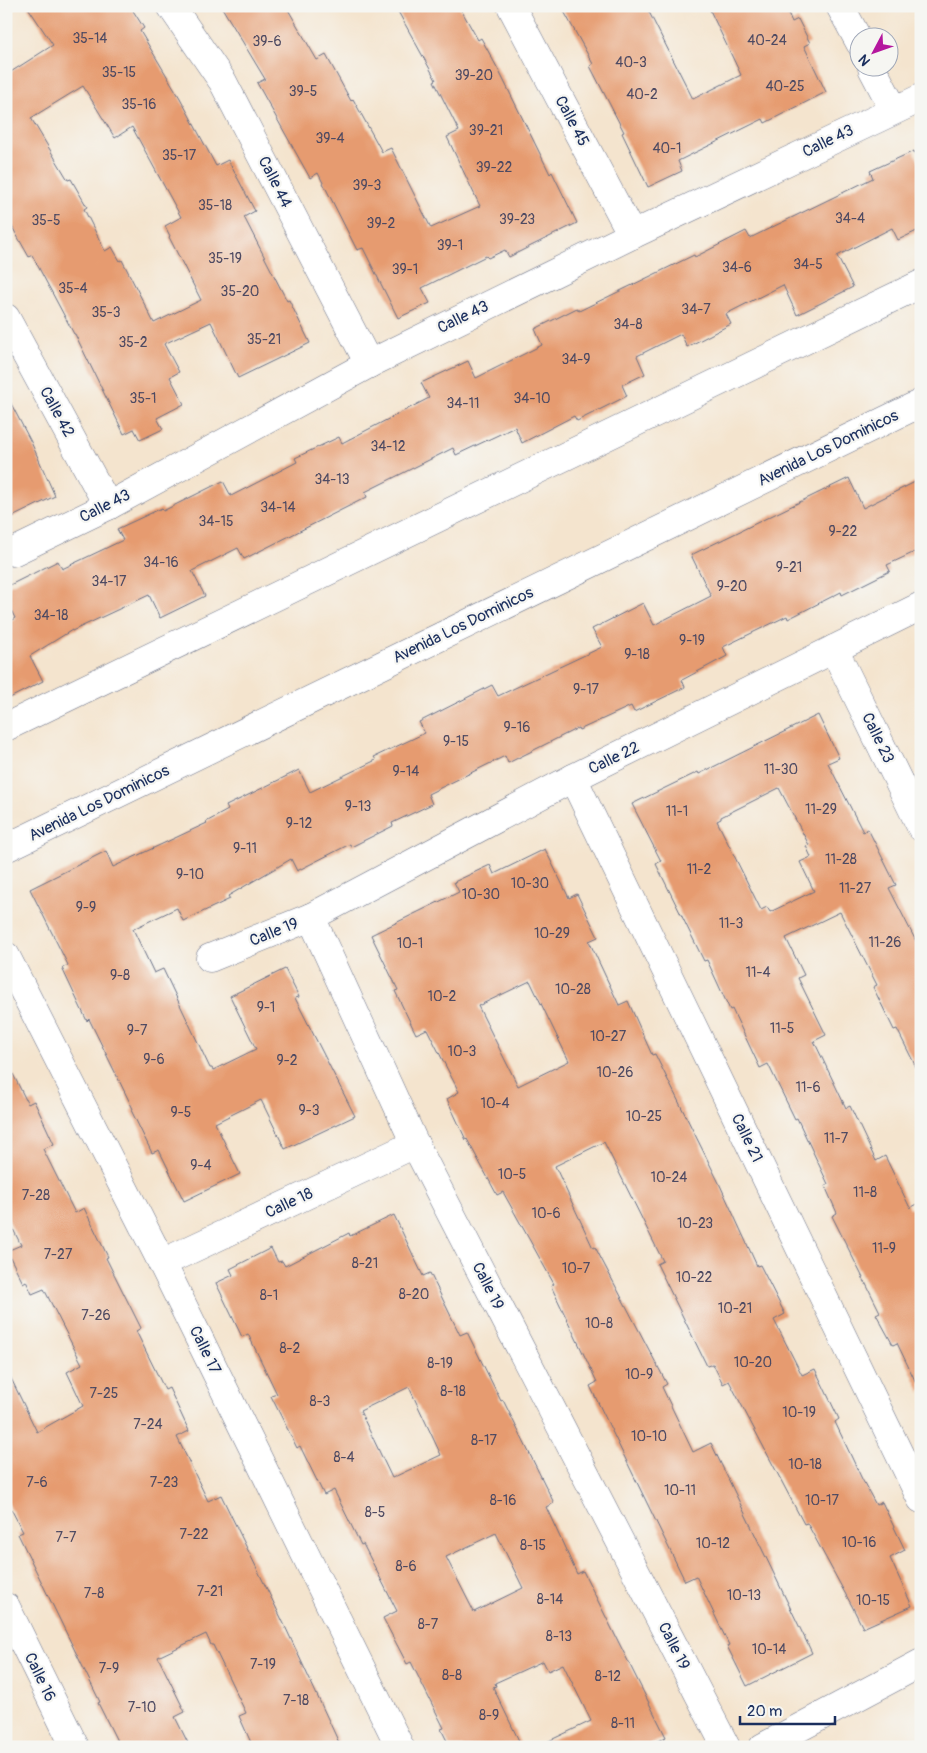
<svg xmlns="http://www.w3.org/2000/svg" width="927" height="1753" font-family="Pangolin,sans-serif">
<rect width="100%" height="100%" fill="#f6f6f2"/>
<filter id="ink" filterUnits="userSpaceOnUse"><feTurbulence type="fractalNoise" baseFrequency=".02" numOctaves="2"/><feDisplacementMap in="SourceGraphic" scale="10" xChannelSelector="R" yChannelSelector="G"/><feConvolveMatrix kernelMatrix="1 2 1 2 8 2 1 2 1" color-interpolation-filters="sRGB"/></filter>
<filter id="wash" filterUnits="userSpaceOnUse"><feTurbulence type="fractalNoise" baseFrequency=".0096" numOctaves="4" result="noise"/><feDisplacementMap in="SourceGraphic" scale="20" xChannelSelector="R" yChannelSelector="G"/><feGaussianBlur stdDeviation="1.12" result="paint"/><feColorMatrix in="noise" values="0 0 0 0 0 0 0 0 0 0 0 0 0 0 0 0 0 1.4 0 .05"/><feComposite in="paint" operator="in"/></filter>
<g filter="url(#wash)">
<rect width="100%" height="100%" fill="#f4e4ce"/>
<g id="blocks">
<g fill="#e69b6f" fill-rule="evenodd">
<path d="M 27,6 L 130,6 L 144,28 L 140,31 L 180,98 L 216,166 L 228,160 L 255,211 L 244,217 L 287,301 L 289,300 L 310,343 L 238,378 L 211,322 L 164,344 L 179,372 L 170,377 L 184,404 L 157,418 L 163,429 L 140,440 L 134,429 L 124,434 L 75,334 L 74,334 L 32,255 L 29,257 L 6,216 L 6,75 L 53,45 ZM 83,86 L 115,138 L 132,127 L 181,217 L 165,226 L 170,236 L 169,237 L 201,300 L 154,323 L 122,260 L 120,261 L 112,247 L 105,251 L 84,209 L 87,207 L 71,179 L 68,180 L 31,118 Z"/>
<polygon points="221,6 286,6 317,60 326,55 351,101 353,99 382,152 391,148 431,228 480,206 447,137 459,131 434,81 436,80 395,6 459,6 478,40 481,38 499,71 550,174 552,172 577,223 509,257 505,250 488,258 486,256 422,288 430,303 398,318 363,248 357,250 318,173 310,178 257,83 265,79"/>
<polygon points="561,6 646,6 693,99 741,75 708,6 785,6 792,22 798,19 810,43 804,46 826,92 765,123 763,119 678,161 682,171 648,187 622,133 624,132 590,66 593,64"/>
<polygon points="914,151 921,166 921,229 898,240 892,228 837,256 853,287 797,315 783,285 726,314 731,324 687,347 681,334 637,356 645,374 622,385 627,396 577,421 574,416 522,443 515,427 456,455 453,448 365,492 367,497 244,559 238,548 192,571 205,596 160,618 149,595 72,631 72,630 30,656 43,681 6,700 6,609 12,620 15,618 6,600 6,587 58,561 62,569 123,540 117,529 162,508 163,511 223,481 231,496 297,462 295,458 339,437 342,443 429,398 421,383 468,361 476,378 542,345 535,329 577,308 579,311 694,255 695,257 746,231 750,238 873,178 870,171"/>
<polygon points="6,394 31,442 55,496 6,520"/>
<polygon points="849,478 863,508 921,479 921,549 887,565 890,571 842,595 841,592 788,619 787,616 723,647 727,656 682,680 685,687 634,712 631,706 579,730 578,728 508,763 505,756 428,794 432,804 392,823 393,826 351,847 350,844 297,871 291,859 228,896 230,899 183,921 177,908 133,929 154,973 163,969 210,1068 212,1068 213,1070 256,1049 230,996 285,969 299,997 295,998 355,1116 285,1149 261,1100 215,1123 240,1174 184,1201 159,1150 152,1153 131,1110 133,1109 89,1019 87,1021 62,968 68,965 30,889 106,851 113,867 207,823 206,822 228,810 226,806 299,770 310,792 376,760 374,757 425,733 419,722 492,685 498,696 602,647 592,629 643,603 654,625 711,596 691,555"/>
<path d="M 818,715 L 839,758 L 828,763 L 863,832 L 868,829 L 896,885 L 889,888 L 921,951 L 921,1077 L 897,1029 L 894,1030 L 873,987 L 877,985 L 840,912 L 786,938 L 804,975 L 798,978 L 826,1035 L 814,1041 L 846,1108 L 850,1106 L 876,1161 L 885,1156 L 910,1208 L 921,1202 L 921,1393 L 897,1343 L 893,1345 L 876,1314 L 880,1312 L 832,1216 L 837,1213 L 825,1186 L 828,1184 L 797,1118 L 795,1119 L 768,1064 L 760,1068 L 732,1009 L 730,1010 L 707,960 L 704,961 L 656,864 L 661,861 L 632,804 L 698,772 L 699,774 ZM 779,788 L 809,845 L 806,846 L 811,857 L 800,862 L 814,891 L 770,912 L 767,907 L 761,910 L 717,821 L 721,819 L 721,817 Z"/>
<path d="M 545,849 L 569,898 L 577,894 L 598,937 L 589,941 L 619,1005 L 628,1001 L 652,1055 L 655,1054 L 719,1183 L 757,1266 L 760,1265 L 785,1314 L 774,1320 L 802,1375 L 815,1369 L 839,1419 L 835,1422 L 862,1479 L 876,1505 L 882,1502 L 905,1550 L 890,1558 L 912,1606 L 863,1628 L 852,1606 L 807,1523 L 804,1524 L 729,1381 L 723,1384 L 713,1364 L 707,1366 L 657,1264 L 663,1261 L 604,1142 L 555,1166 L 593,1248 L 595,1247 L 667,1384 L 662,1387 L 693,1452 L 711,1443 L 812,1653 L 747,1686 L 727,1646 L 729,1645 L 696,1576 L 685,1581 L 590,1386 L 597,1382 L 551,1286 L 554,1284 L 503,1192 L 497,1195 L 467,1139 L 466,1140 L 447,1099 L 459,1092 L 427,1029 L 416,1034 L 395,991 L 398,990 L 371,935 L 459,892 L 454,882 L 490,865 L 494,874 ZM 530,981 L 569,1061 L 518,1086 L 478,1006 Z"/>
<polygon points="6,1060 28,1104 34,1101 54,1144 43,1149 75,1213 84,1208 108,1257 106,1258 141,1328 136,1331 165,1390 169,1388 189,1431 177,1437 208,1501 221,1495 284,1624 341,1747 253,1747 239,1716 246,1713 213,1645 211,1645 206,1634 158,1657 185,1712 175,1717 190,1747 120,1747 98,1703 100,1702 18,1534 23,1532 6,1499 6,1368 37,1432 83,1406 67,1372 82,1364 44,1289 32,1294 26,1281 23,1283 7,1251 21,1245 6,1215"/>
<path d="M 394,1215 L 423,1276 L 430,1273 L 460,1335 L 467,1332 L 501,1401 L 503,1400 L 554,1503 L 546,1507 L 577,1574 L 583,1571 L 666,1737 L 645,1747 L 536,1747 L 591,1721 L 563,1664 L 548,1671 L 543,1661 L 495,1683 L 496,1686 L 493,1687 L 522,1747 L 450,1747 L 441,1729 L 444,1728 L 411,1662 L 407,1664 L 383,1618 L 397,1611 L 363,1544 L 361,1545 L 334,1490 L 324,1495 L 300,1446 L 297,1448 L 271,1396 L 277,1394 L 248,1334 L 242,1337 L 216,1283 L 233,1275 L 230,1269 L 271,1248 L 278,1262 L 282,1261 L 285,1266 L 349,1233 L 350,1236 ZM 409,1387 L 441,1455 L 392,1478 L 360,1411 ZM 496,1533 L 523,1588 L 474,1612 L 446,1557 Z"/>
</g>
</g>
</g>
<g filter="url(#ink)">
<use href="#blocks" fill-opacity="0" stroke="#676e85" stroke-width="1"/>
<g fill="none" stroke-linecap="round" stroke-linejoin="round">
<g stroke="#676e85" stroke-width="29">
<g id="minor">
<polyline points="171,6 223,82 369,364"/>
<polyline points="511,6 632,235"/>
<polyline points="840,6 860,43"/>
<polyline points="872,68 894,110"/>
<polyline points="6,318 108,506"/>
<polyline points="13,552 108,506 369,364 632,235 921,98"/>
<polyline points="834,649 921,827"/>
<polyline points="6,727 921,284"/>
<polyline points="573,778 921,1499"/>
<polyline points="6,848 921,403"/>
<polyline points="311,917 415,1144 726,1747"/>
<polyline points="6,956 162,1263 400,1747"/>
<polyline points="210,958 311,917 573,778 921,606"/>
<polyline points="162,1263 415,1144"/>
<polyline points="6,1607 75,1747"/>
<polyline points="763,1747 921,1663"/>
</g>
</g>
<use href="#minor" stroke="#fff" stroke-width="28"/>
</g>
</g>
<g text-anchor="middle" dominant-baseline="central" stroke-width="4.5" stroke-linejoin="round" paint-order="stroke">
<g font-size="14" fill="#4e4a62">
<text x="90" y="38">35-14</text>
<text x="767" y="40">40-24</text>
<text x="267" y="41">39-6</text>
<text x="631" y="62">40-3</text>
<text x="119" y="72">35-15</text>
<text x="474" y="75">39-20</text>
<text x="785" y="86">40-25</text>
<text x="303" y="91">39-5</text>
<text x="642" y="94">40-2</text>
<text x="139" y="104">35-16</text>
<text x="486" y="130">39-21</text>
<text x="330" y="138">39-4</text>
<text x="667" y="148">40-1</text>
<text x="179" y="155">35-17</text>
<text x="494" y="167">39-22</text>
<text x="367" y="185">39-3</text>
<text x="215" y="205">35-18</text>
<text x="850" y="218">34-4</text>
<text x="517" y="219">39-23</text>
<text x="46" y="220">35-5</text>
<text x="381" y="223">39-2</text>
<text x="450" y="245">39-1</text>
<text x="225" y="258">35-19</text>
<text x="808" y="264">34-5</text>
<text x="737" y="267">34-6</text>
<text x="405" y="269">39-1</text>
<text x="73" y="288">35-4</text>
<text x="240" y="291">35-20</text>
<text x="696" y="309">34-7</text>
<text x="106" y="312">35-3</text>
<text x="628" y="324">34-8</text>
<text x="264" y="339">35-21</text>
<text x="133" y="342">35-2</text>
<text x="576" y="359">34-9</text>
<text x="143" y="398">35-1</text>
<text x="532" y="398">34-10</text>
<text x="463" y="403">34-11</text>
<text x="388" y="446">34-12</text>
<text x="332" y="479">34-13</text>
<text x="278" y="507">34-14</text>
<text x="216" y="521">34-15</text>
<text x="843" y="531">9-22</text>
<text x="161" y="562">34-16</text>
<text x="789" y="567">9-21</text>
<text x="109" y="581">34-17</text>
<text x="732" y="586">9-20</text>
<text x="51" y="615">34-18</text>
<text x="692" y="640">9-19</text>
<text x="637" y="654">9-18</text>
<text x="586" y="689">9-17</text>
<text x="517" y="727">9-16</text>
<text x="456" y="741">9-15</text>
<text x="781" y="769">11-30</text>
<text x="406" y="771">9-14</text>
<text x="358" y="806">9-13</text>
<text x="821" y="809">11-29</text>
<text x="677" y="811">11-1</text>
<text x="299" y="823">9-12</text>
<text x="245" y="848">9-11</text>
<text x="841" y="859">11-28</text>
<text x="699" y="869">11-2</text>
<text x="190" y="874">9-10</text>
<text x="530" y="883">10-30</text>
<text x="855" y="888">11-27</text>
<text x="481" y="894">10-30</text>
<text x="86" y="907">9-9</text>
<text x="731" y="923">11-3</text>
<text x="552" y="933">10-29</text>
<text x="885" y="942">11-26</text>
<text x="410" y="943">10-1</text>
<text x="758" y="972">11-4</text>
<text x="120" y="975">9-8</text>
<text x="573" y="989">10-28</text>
<text x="442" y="996">10-2</text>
<text x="266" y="1007">9-1</text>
<text x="782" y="1028">11-5</text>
<text x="137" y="1030">9-7</text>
<text x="608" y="1036">10-27</text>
<text x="462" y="1051">10-3</text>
<text x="154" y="1059">9-6</text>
<text x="287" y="1060">9-2</text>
<text x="615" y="1072">10-26</text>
<text x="808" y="1087">11-6</text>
<text x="495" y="1103">10-4</text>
<text x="309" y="1110">9-3</text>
<text x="181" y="1112">9-5</text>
<text x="644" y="1116">10-25</text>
<text x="836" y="1138">11-7</text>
<text x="201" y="1165">9-4</text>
<text x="512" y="1174">10-5</text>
<text x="669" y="1177">10-24</text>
<text x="865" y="1192">11-8</text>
<text x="36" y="1195">7-28</text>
<text x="546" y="1213">10-6</text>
<text x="695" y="1223">10-23</text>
<text x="884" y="1248">11-9</text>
<text x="58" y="1254">7-27</text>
<text x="365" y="1263">8-21</text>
<text x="576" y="1268">10-7</text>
<text x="694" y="1277">10-22</text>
<text x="414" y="1294">8-20</text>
<text x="269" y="1295">8-1</text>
<text x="735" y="1308">10-21</text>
<text x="96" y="1315">7-26</text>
<text x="599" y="1323">10-8</text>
<text x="290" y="1348">8-2</text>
<text x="753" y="1362">10-20</text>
<text x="440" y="1363">8-19</text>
<text x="639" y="1374">10-9</text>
<text x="453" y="1391">8-18</text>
<text x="104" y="1393">7-25</text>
<text x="320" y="1401">8-3</text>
<text x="799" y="1412">10-19</text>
<text x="148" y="1424">7-24</text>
<text x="649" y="1436">10-10</text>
<text x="484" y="1440">8-17</text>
<text x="344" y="1457">8-4</text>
<text x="805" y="1464">10-18</text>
<text x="37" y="1482">7-6</text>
<text x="164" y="1482">7-23</text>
<text x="680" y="1490">10-11</text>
<text x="503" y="1500">8-16</text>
<text x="822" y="1500">10-17</text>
<text x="375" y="1512">8-5</text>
<text x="194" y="1534">7-22</text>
<text x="66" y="1537">7-7</text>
<text x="859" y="1542">10-16</text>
<text x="713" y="1543">10-12</text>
<text x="533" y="1545">8-15</text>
<text x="406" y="1566">8-6</text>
<text x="210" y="1591">7-21</text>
<text x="94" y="1593">7-8</text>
<text x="744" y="1595">10-13</text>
<text x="550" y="1599">8-14</text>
<text x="873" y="1600">10-15</text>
<text x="428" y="1624">8-7</text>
<text x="559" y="1636">8-13</text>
<text x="769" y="1649">10-14</text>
<text x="263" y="1664">7-19</text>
<text x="109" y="1668">7-9</text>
<text x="452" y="1675">8-8</text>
<text x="608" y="1676">8-12</text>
<text x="296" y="1700">7-18</text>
<text x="142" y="1707">7-10</text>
<text x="489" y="1715">8-9</text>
<text x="623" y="1723">8-11</text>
</g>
<g font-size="16" fill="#1b2f5e" stroke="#f6f6f2">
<text transform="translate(572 121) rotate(62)">Calle 45</text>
<text transform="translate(828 141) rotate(-26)">Calle 43</text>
<text transform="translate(275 182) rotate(63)">Calle 44</text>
<text transform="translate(463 317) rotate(-26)">Calle 43</text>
<text transform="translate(57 412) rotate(61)">Calle 42</text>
<text transform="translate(828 448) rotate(-26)">Avenida Los Dominicos</text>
<text transform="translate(105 506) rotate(-27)">Calle 43</text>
<text transform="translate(463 625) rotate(-26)">Avenida Los Dominicos</text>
<text transform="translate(878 738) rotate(64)">Calle 23</text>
<text transform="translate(614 758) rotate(-26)">Calle 22</text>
<text transform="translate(99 803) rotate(-26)">Avenida Los Dominicos</text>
<text transform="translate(274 932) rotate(-22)">Calle 19</text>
<text transform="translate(747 1138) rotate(64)">Calle 21</text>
<text transform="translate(289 1203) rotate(-25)">Calle 18</text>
<text transform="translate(488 1286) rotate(63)">Calle 19</text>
<text transform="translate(205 1350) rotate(64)">Calle 17</text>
<text transform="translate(674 1646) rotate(63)">Calle 19</text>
<text transform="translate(40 1677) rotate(64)">Calle 16</text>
</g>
</g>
<rect width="927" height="1753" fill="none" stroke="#f6f6f2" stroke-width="25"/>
<g transform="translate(874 52) rotate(229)"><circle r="24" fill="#f6f6f2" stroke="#9ea6b7"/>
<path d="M0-4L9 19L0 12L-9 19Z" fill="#b5179e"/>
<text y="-8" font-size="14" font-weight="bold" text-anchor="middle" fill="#1b2f5e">N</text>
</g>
<path d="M740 1716v8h95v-8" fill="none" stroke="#1b2f5e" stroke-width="2.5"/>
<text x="747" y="1716" font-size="15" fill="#1b2f5e" stroke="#f6f6f2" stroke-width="4" paint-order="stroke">20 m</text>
</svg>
